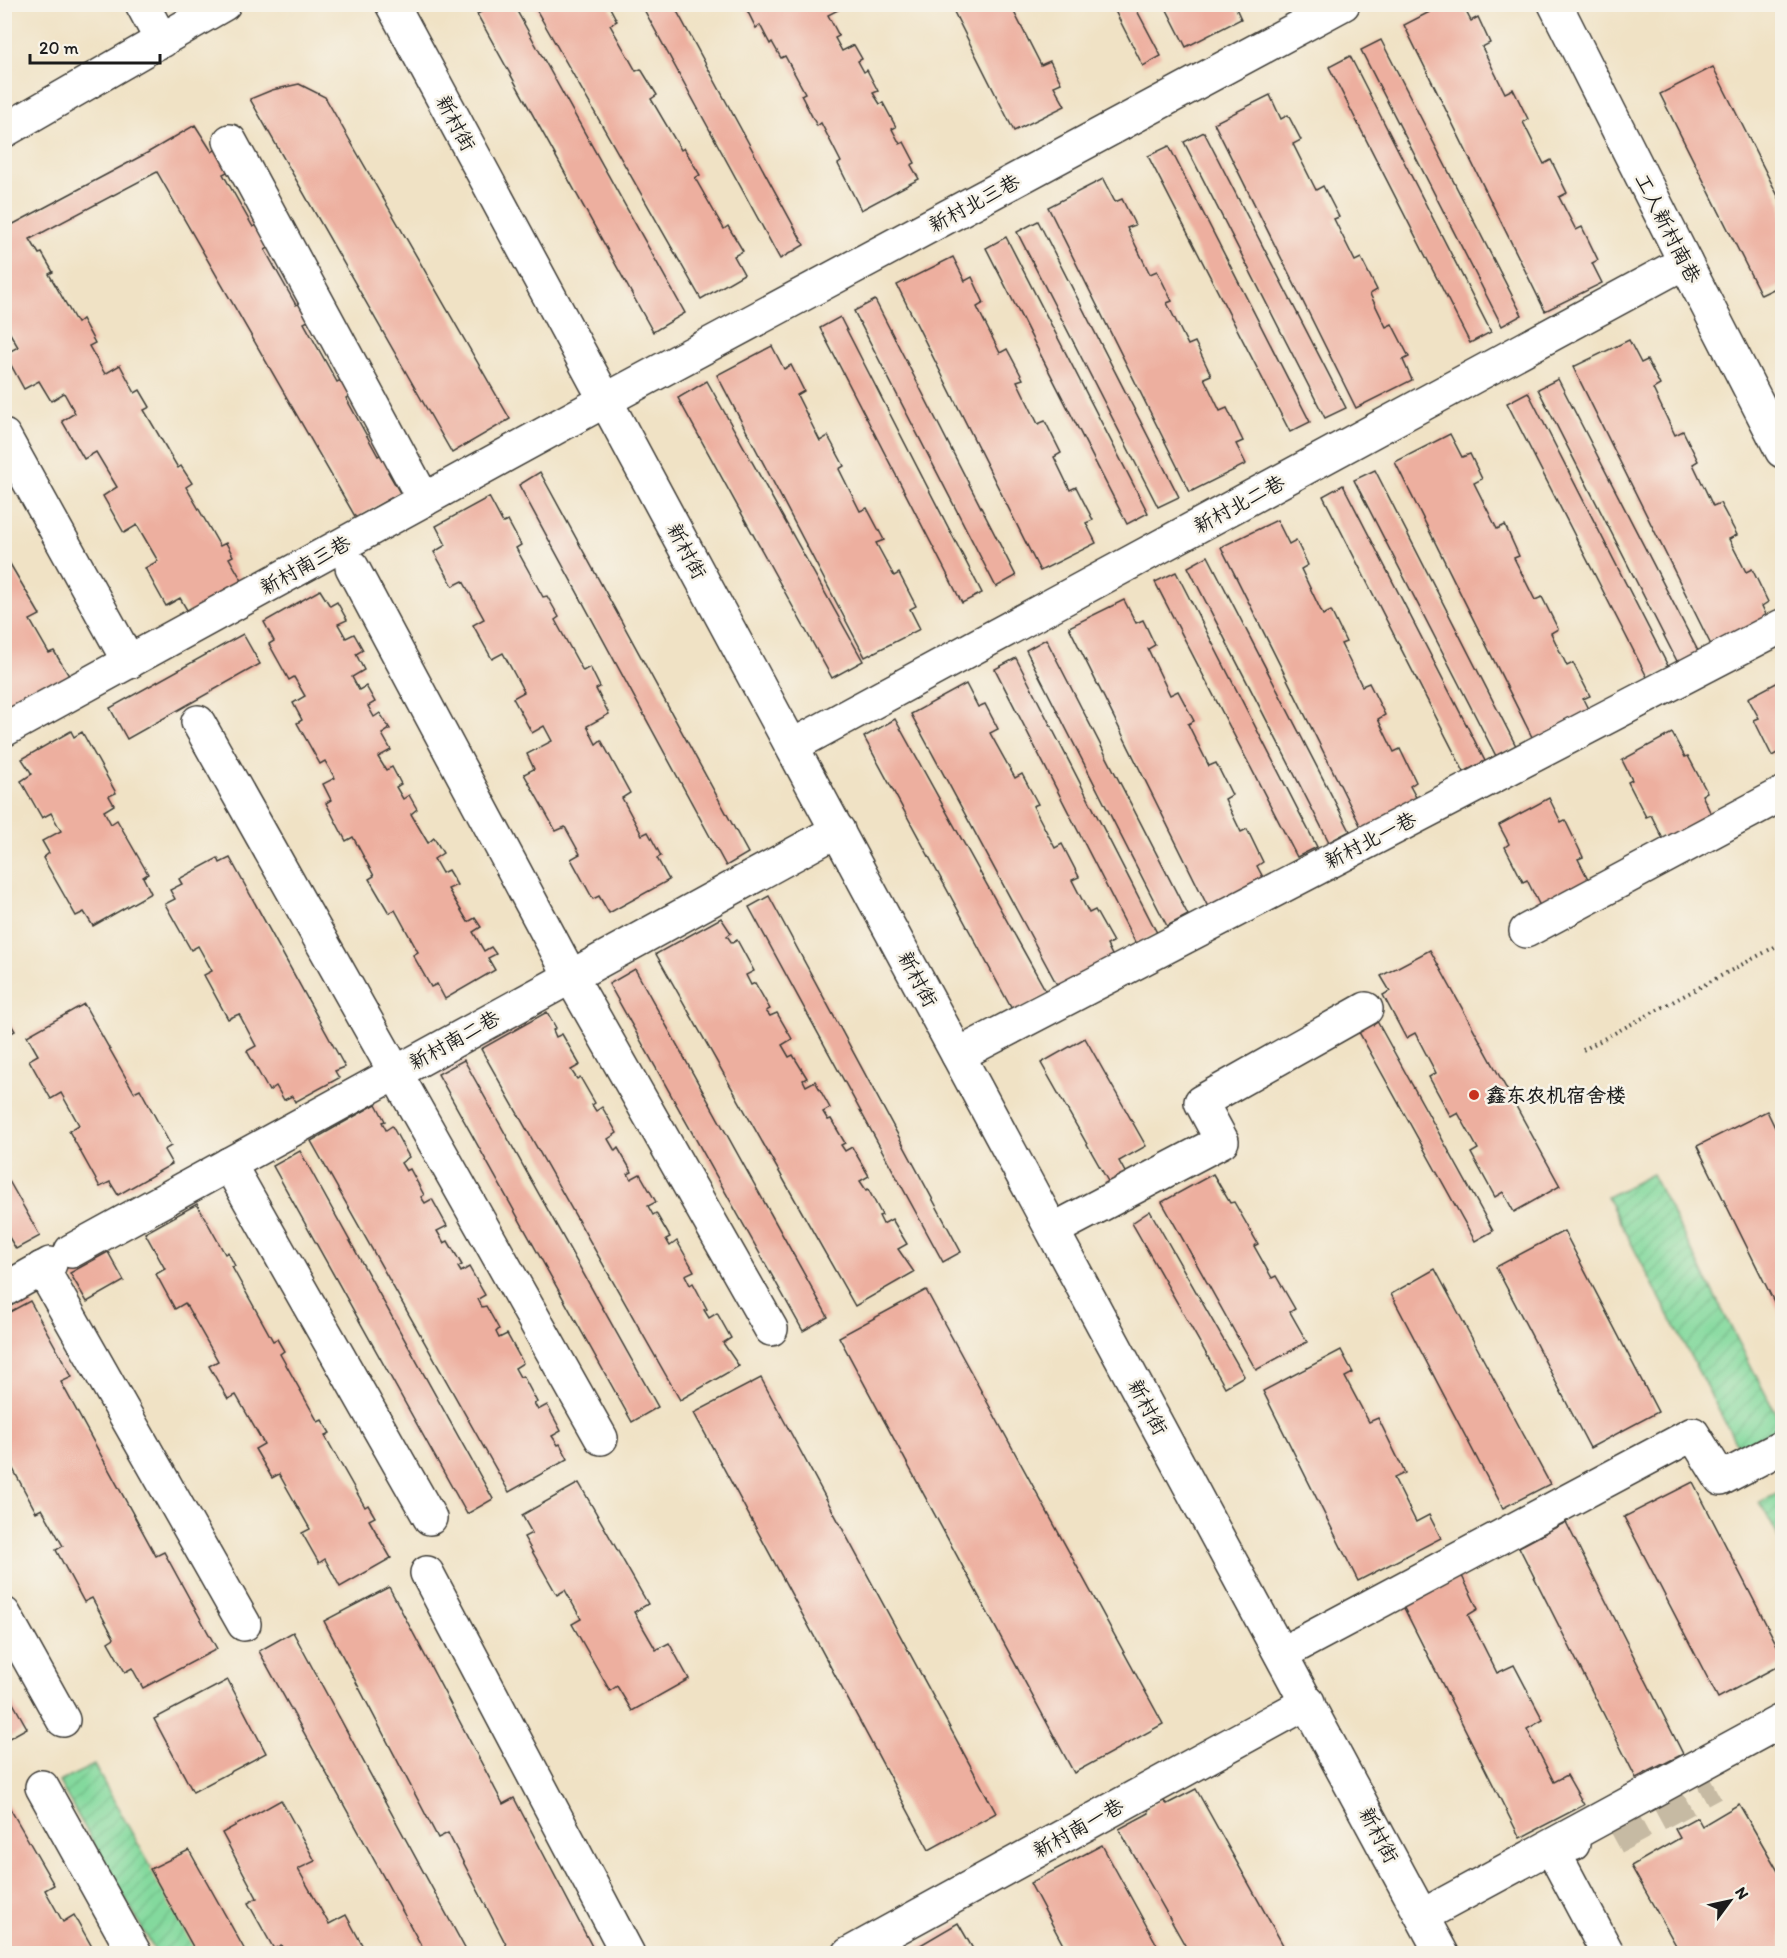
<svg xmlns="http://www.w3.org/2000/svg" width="1787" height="1958" font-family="Itim,'LXGW WenKai TC',sans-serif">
<defs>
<pattern id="garden-furrows" width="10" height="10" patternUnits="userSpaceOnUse" patternTransform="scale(1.5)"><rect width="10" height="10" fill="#83d99d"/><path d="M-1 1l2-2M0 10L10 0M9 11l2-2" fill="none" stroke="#71ba87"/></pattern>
</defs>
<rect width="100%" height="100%" fill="#f7f3e8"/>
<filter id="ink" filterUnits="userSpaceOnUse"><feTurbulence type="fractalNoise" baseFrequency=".0167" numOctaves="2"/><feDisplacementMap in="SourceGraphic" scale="12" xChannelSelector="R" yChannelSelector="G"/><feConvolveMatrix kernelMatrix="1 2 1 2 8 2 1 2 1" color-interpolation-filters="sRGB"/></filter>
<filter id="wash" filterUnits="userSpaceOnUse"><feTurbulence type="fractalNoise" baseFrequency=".008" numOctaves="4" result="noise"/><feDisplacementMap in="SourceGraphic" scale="24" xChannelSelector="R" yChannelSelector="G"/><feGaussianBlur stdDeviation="1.35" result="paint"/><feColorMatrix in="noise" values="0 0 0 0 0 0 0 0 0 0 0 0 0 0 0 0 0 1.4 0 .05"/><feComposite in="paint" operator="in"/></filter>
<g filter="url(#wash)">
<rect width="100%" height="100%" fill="#f0e2c5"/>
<g fill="url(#garden-furrows)" stroke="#507a5c" stroke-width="1.5">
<polygon points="1652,1174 1782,1426 1739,1449 1607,1197"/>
<polygon points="1782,1490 1782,1544 1760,1502"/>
<polygon points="94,1765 199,1953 156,1953 59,1782"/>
</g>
<g id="blocks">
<g fill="#edaf9f">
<polygon points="496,4 513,4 685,313 653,332 477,14"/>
<polygon points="533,4 608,4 617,21 610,25 636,71 641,69 657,95 651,99 681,150 684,148 700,175 695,178 724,229 728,226 743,251 734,256 744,274 701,299"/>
<polygon points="641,4 673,4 804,245 780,259"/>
<polygon points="755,4 834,4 838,10 828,15 839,36 835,38 842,51 854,45 862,59 858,61 864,72 867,70 878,91 873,93 880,104 883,103 896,127 892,129 900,144 904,142 915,163 911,165 919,179 861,210 838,164 841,162 821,123 817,126 801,95 805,93 785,56 781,58 772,42 770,44 760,25 756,28 747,10 756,6"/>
<polygon points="950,4 1020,4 1012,8 1041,65 1050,61 1061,83 1054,86 1065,106 1014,131"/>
<polygon points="1164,4 1234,4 1241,19 1186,47"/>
<polygon points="1445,4 1462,4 1471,21 1478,17 1490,43 1482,47 1505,93 1513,89 1528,119 1523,122 1544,164 1551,160 1567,193 1559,197 1576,230 1582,227 1598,260 1592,263 1602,283 1545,311 1404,25"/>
<polygon points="1112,5 1134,5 1161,56 1143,66"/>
<polygon points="1381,40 1522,315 1502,326 1361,50"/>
<polygon points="1350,56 1491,332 1470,343 1329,67"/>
<polygon points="1713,67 1782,204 1782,285 1761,295 1660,94"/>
<polygon points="299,84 325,97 510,419 452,453 250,99 272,90"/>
<polygon points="1270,95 1281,119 1288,115 1301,140 1293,144 1316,190 1323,186 1339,217 1334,219 1355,261 1361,258 1377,290 1370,294 1386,327 1392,324 1409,357 1403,360 1412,380 1356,408 1214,123"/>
<polygon points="195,125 212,152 218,148 231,170 223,174 253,227 259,224 272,246 265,250 296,305 302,302 312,319 304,323 337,382 343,379 352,394 346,398 378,456 386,452 396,468 388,472 400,493 356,518 157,172 30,239 39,254 42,253 53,272 49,274 77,323 82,319 95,343 89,346 105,374 120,365 135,393 140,390 150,407 144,410 178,468 181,466 192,483 186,487 220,546 226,543 233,556 229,558 248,591 194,622 180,598 166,606 145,568 158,561 137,525 124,533 103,496 117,487 96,452 84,459 62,421 75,413 64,393 51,401 39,381 24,389 5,354 18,347 4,323 4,229 147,153"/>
<polygon points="1204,132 1346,408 1325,418 1184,142"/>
<polygon points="1169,146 1310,422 1290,432 1148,156"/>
<polygon points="1103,179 1115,202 1122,199 1135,225 1127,228 1150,274 1157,271 1172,301 1167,303 1188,345 1195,342 1211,375 1204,378 1220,411 1227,408 1243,441 1236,444 1246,464 1190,492 1048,207"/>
<polygon points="1038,221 1179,497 1158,507 1017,232"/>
<polygon points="1006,237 1148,513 1127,524 986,248"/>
<polygon points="953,257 965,281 972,277 984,303 977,307 1000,353 1007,349 1023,379 1017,381 1038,424 1045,421 1061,453 1054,457 1070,490 1076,487 1093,520 1086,523 1096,543 1040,571 897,285"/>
<polygon points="875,300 1016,576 996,587 854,311"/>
<polygon points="840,317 982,593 962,603 820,328"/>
<polygon points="1629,340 1641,363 1647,360 1660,385 1653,389 1675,435 1683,431 1698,461 1693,464 1713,506 1720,503 1737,535 1729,539 1746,572 1752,569 1768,602 1762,606 1771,625 1715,653 1573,367"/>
<polygon points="772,346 784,369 791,365 804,391 797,395 820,441 828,436 844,466 839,469 860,511 867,508 884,540 876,543 894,576 899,573 916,606 910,609 920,629 865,657 717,375"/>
<polygon points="1558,379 1700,655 1679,665 1538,389"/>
<polygon points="707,381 863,661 832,678 678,398"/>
<polygon points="1528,392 1669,668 1648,679 1507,403"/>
<polygon points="1450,434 1462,457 1470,454 1482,479 1474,483 1497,529 1505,525 1519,556 1514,558 1535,600 1542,597 1558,629 1551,633 1567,666 1573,663 1590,696 1583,699 1593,719 1537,747 1395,462"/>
<polygon points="1375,470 1516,746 1496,756 1354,480"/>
<polygon points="540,472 748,853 726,866 519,485"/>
<polygon points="1343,485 1485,761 1464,772 1323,496"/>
<polygon points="489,497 503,523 508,521 521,545 516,548 543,597 547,596 559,617 555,620 583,671 590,667 600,687 596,689 609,714 587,726 596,744 601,740 630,793 622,798 642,835 648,832 661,856 657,858 669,880 609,913 599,896 593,899 571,859 580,854 565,827 556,831 524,774 534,769 527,754 552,741 544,726 532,733 513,698 524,692 503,653 492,659 473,625 484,619 463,581 453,586 434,552 446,545 436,526"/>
<polygon points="1277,520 1289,544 1296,540 1308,565 1301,569 1323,615 1331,611 1346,642 1341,644 1362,686 1369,683 1385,715 1378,719 1394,752 1400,749 1416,782 1410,786 1420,805 1364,833 1221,547"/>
<polygon points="1208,556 1350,831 1329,842 1188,567"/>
<polygon points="6,557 40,615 30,620 49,653 54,651 71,679 4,717 4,558"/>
<polygon points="1176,572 1317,847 1297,857 1155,582"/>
<polygon points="320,590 330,606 337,602 347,620 338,624 346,638 354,634 363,650 356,654 364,670 352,677 359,690 366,686 375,702 368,706 374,717 380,713 390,729 382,734 391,750 378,757 386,770 392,767 401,784 396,787 403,799 409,795 417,809 411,814 428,843 434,838 443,853 434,859 442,873 448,870 457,885 448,889 468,922 475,918 481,927 473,932 484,951 491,947 496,954 488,958 495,970 445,999 437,984 431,987 413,955 418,952 395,910 389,913 369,879 374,876 353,837 346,841 326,803 331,800 323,784 335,778 325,761 320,764 297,723 302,720 293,703 305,696 294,677 289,680 269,644 274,641 264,622"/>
<polygon points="1124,600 1136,623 1143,620 1155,645 1148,649 1170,695 1178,691 1194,721 1188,724 1209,766 1216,763 1232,795 1225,799 1241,832 1247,829 1263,862 1257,866 1267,885 1211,913 1069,627"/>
<polygon points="243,634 260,664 127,739 110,708"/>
<polygon points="1046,639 1188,915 1167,926 1026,650"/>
<polygon points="1016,658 1157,933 1136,944 995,669"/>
<polygon points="1782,680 1782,763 1777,753 1772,756 1754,720 1759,718 1748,698"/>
<polygon points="966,684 978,707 985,704 998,729 990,733 1015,778 1022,774 1038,804 1033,806 1055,848 1062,844 1079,877 1072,880 1089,913 1095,910 1113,942 1107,945 1117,965 1062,994 911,714"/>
<polygon points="895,719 1048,995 1014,1013 864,737"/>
<polygon points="71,731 74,737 82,732 116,793 109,796 114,805 104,811 111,824 117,820 148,874 143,877 151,893 93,926 84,912 76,916 43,858 49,853 42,841 61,831 51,813 42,818 21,781 32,774 22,759"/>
<polygon points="1672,733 1685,757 1688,756 1707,792 1702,795 1712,816 1664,841 1651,815 1646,817 1628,782 1632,780 1622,760"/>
<polygon points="1549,798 1561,822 1565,820 1583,857 1578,859 1589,881 1540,906 1527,880 1523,882 1505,847 1509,844 1499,825"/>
<polygon points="218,858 220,863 230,858 345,1067 335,1071 339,1078 295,1102 292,1096 284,1100 276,1086 269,1091 247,1051 256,1046 239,1014 228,1019 204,975 212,971 198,946 191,950 165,904 175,899 170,890 182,884 179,879"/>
<polygon points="769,896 961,1252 943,1262 749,907"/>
<polygon points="721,918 731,933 727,936 732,943 737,940 754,971 746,975 751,985 755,983 770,1009 766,1011 770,1016 777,1013 792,1039 782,1045 789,1057 793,1055 807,1078 803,1080 806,1086 815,1081 830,1108 823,1112 828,1120 831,1119 845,1143 841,1145 845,1151 852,1147 869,1176 860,1181 866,1190 868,1189 882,1215 879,1216 883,1224 892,1219 907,1244 898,1249 914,1272 855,1306 656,954"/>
<polygon points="1430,950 1560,1186 1514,1212 1503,1192 1495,1197 1471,1153 1478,1149 1458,1113 1451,1117 1429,1077 1436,1073 1415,1033 1406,1038 1383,995 1390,991 1381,976"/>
<polygon points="635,969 828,1317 803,1331 609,984"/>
<polygon points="84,1004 134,1092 140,1089 171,1146 164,1150 172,1164 118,1195 110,1182 100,1187 69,1131 79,1125 61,1093 51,1099 29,1060 38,1055 27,1036"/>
<polygon points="547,1012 556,1028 553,1030 556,1037 562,1034 580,1065 571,1070 577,1079 580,1077 595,1103 592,1105 596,1111 602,1107 617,1133 608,1139 615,1151 618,1148 632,1172 628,1174 631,1179 640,1174 656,1202 648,1206 653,1215 656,1213 670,1237 666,1239 670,1246 677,1241 694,1271 685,1275 690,1285 693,1283 707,1309 704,1310 709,1318 717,1313 731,1338 723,1343 739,1366 680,1400 481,1049"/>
<polygon points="4,1013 15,1031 4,1037"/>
<polygon points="1373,1014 1493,1231 1475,1241 1354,1023"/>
<polygon points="1085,1038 1146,1146 1119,1161 1126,1174 1109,1183 1041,1063"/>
<polygon points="464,1060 658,1407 632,1422 438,1074"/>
<polygon points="376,1104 385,1121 382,1122 386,1130 392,1126 409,1157 401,1163 406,1171 410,1169 424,1195 421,1197 425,1203 432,1199 447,1226 437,1231 444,1243 448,1241 462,1265 458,1267 461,1272 469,1267 485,1295 478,1299 482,1307 486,1306 499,1329 496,1332 499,1338 507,1334 523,1363 515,1368 520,1377 523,1376 537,1402 534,1403 538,1410 547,1405 561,1431 552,1436 558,1445 560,1444 568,1459 509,1492 311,1141"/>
<polygon points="1767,1111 1782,1142 1782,1318 1697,1146"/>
<polygon points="300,1151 493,1499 467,1514 273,1166"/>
<polygon points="4,1172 40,1236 16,1249 4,1229"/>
<polygon points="1213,1174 1230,1203 1234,1202 1258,1244 1254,1246 1272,1278 1276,1276 1295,1309 1290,1312 1307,1342 1256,1370 1162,1202"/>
<polygon points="197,1204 225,1254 228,1252 235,1266 232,1267 273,1341 277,1339 284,1351 280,1354 318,1422 322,1420 330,1433 325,1436 365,1507 368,1505 375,1517 369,1520 391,1558 340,1587 325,1559 319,1563 302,1533 310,1529 279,1474 272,1478 255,1449 264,1444 236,1395 228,1399 209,1366 218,1361 185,1303 175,1309 156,1274 165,1269 145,1233"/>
<polygon points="1150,1211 1244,1376 1225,1387 1132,1223"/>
<polygon points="1564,1231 1658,1412 1590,1448 1496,1267"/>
<polygon points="108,1252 124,1281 87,1302 70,1273"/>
<polygon points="1435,1269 1550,1484 1503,1508 1391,1294"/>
<polygon points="926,1290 1163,1724 1074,1773 839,1337"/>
<polygon points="30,1301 72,1377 61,1382 156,1556 164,1552 217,1649 143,1688 132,1668 125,1672 108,1642 114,1638 92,1598 84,1602 56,1550 63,1546 42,1509 36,1512 4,1452 4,1315"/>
<polygon points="1341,1350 1353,1373 1345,1377 1369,1422 1378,1418 1405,1473 1394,1478 1416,1522 1429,1515 1441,1538 1358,1581 1263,1391"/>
<polygon points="761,1378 996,1813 929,1850 694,1413"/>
<polygon points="1693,1482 1782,1655 1782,1664 1718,1698 1624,1517"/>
<polygon points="579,1483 648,1604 634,1612 656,1650 669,1643 689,1679 632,1711 617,1686 610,1691 572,1624 581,1619 565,1590 557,1595 524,1537 532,1533 522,1515"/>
<polygon points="1566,1522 1683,1754 1636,1778 1519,1547"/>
<polygon points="1462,1576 1478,1609 1468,1615 1497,1673 1514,1665 1543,1720 1527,1729 1554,1782 1567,1775 1584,1805 1520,1838 1403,1606"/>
<polygon points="389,1587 503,1804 514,1798 596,1954 511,1954 448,1833 438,1838 324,1621"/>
<polygon points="293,1632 468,1954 426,1954 259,1651"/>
<polygon points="228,1680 266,1753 193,1792 154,1719"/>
<polygon points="9,1696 27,1728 4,1741 4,1698"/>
<polygon points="1196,1789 1288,1954 1190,1954 1119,1829 1149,1813 1148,1808 1161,1799 1167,1804"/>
<polygon points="4,1798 54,1885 45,1890 63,1922 74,1915 96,1954 4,1954"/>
<polygon points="281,1800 315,1861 298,1869 329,1924 346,1915 367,1954 285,1954 281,1945 274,1949 248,1903 257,1898 222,1833"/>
<polygon points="1739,1804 1782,1878 1782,1954 1681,1954 1631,1866 1680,1838 1675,1829 1697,1817 1702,1826"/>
<polygon points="1102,1845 1162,1954 1068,1954 1030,1883"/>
<polygon points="189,1850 247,1954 197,1954 150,1869"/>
<polygon points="958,1923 976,1954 905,1954"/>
</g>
</g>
</g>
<g filter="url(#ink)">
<use href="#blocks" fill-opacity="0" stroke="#3c3a35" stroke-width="1.5"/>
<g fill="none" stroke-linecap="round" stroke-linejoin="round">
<polyline stroke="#c6baa3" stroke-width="33" stroke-dasharray="33 16" stroke-linecap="butt" points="1614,1838 1713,1784"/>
<g stroke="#3c3a35" stroke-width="36">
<g id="minor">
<polyline points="142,4 162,41"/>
<polyline points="392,4 1442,1954"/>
<polyline points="1555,4 1685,262 1782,451"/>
<polyline points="4,131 224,4"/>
<polyline points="230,141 424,500"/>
<polyline points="4,436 129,662"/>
<polyline points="352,567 571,977 771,1329"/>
<polyline points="198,722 601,1438"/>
<polyline points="4,730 606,400 1343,4"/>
<polyline points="792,746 1685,262"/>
<polyline points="1526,931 1782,794"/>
<polyline points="958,1055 1782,626"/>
<polyline points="229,1164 430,1518"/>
<polyline points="1053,1230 1222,1141 1201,1102 1366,1009"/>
<polyline points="71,1251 838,830"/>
<polyline points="42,1268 244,1624"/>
<polyline points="4,1290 50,1264"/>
<polyline points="427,1573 628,1954"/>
<polyline points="4,1614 63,1720"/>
<polyline points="1281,1654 1693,1434 1721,1479 1782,1447"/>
<polyline points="42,1787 135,1954"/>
<polyline points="1573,1844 1551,1847 1608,1954"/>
<polyline points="1422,1916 1779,1722 1782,1729"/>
<polyline points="849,1954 1308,1702"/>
</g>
</g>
<polyline stroke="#3c3a35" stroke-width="4" stroke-dasharray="1.5 4.5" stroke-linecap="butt" points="1583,1050 1782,943"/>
<use href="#minor" stroke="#fff" stroke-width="33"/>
</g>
</g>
<circle fill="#c8321e" stroke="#f7f3e8" stroke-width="2" cx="1474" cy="1095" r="6"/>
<g text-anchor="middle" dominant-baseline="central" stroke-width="5" stroke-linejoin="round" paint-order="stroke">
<g font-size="20" fill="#1c1c1c" stroke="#f7f3e8">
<text transform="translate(456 123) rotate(62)">新村街</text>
<text transform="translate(974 203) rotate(-28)">新村北三巷</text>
<text transform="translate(1668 228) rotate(63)">工人新村南巷</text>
<text transform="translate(1239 504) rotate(-28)">新村北二巷</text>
<text transform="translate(687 551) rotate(62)">新村街</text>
<text transform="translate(305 565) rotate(-29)">新村南三巷</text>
<text transform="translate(1370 840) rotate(-27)">新村北一巷</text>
<text transform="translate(918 979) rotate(62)">新村街</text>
<text transform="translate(454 1040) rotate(-29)">新村南二巷</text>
<text transform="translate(1148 1407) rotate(62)">新村街</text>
<text transform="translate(1078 1828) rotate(-29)">新村南一巷</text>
<text transform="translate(1379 1835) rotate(62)">新村街</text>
</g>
<g font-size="20" font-weight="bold" fill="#1c1c1c" stroke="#f7f3e8" text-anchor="start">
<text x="1486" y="1095">鑫东农机宿舍楼</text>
</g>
</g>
<rect width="1787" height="1958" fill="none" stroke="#f7f3e8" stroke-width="24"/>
<g transform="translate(1730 1901) rotate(57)" stroke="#f7f3e8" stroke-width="4.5" paint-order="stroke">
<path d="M0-4.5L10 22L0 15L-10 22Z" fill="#1c1c1c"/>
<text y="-9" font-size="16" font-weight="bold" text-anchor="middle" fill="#1c1c1c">N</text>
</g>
<path d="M30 54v9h130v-9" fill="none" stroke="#1c1c1c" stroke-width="3"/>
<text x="39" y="54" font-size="18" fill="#1c1c1c" stroke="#f7f3e8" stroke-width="4.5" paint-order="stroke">20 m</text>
</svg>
